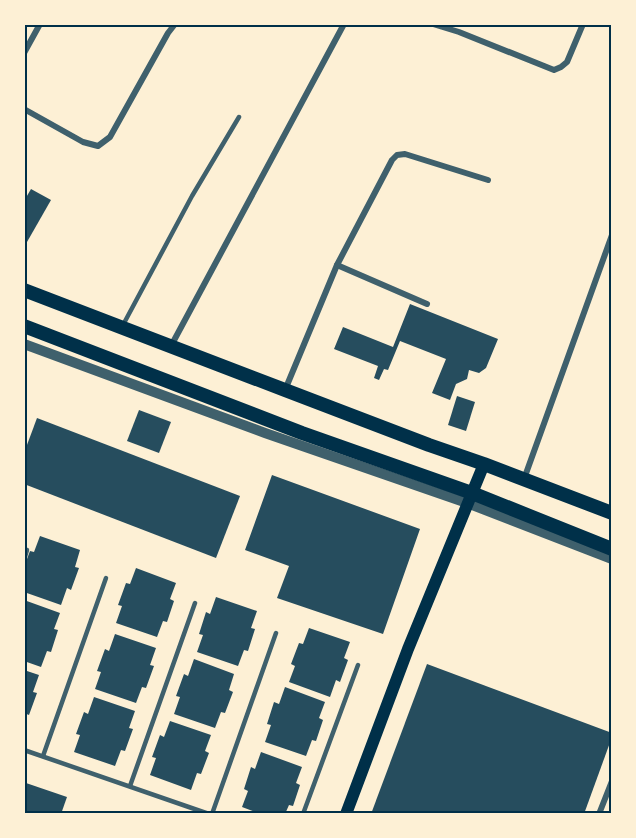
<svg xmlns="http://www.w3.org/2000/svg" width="636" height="838" font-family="Cabin,sans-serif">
<rect width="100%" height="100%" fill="#fdf0d5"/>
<g fill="#264d5e">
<polygon points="31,189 51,200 27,242 24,240 24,201"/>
<polygon points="410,304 498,339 486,368 479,373 469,370 467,379 456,384 450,400 432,393 446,359 400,341 388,370 384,369 379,380 374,378 378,366 334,349 343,327 393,347"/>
<polygon points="457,396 475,402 466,431 448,425"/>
<polygon points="139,410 171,422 159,453 127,441"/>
<polygon points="37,418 240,496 216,558 24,484 24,453"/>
<polygon points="272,475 420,529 383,634 277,598 289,566 245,550"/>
<polygon points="40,536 80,550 75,567 79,568 71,590 67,588 61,605 24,592 24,579 26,574 24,573 24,567 30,551 34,552"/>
<polygon points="136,568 176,583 170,599 174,601 167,622 163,621 157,637 116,623 122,606 118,605 126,583 130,584"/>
<polygon points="216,597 257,611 251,628 255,629 248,651 244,650 238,666 197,652 203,635 199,634 206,612 210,614"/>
<polygon points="24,600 60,613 54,629 58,630 51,652 47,651 41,667 24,661"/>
<polygon points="309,628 350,642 344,658 348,660 340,682 336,680 330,697 289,682 295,666 291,664 299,643 303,644"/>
<polygon points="115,634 156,648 150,665 154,666 146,688 142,687 136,703 95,689 101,672 97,671 105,649 109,651"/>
<polygon points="194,659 234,674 229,690 233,692 225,713 221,712 215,728 174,714 180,697 176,696 184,674 188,676"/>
<polygon points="427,664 612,733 612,737 584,814 371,814"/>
<polygon points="24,670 39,675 33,692 37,693 29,715 24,713"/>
<polygon points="285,687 325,702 319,718 323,720 316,741 312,740 306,756 265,742 271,725 267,724 274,702 279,704"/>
<polygon points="94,697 135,711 129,728 133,729 125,751 121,750 115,766 74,752 80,735 76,734 84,712 88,714"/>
<polygon points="170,721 211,735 205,751 209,753 201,774 197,773 191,790 150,775 156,758 152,757 160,735 164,737"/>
<polygon points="261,752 302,767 296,783 300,785 293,806 289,805 285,814 261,814 242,807 248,791 244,789 251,767 255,769"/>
<polygon points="26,783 67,797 61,814 24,814 24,790"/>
</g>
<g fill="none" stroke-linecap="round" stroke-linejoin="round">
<g stroke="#3f606c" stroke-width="4.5">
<polyline points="123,325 192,196 239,117"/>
<polyline points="24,560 27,550"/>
<polyline points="24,750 209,814"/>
<polyline points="43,756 106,578"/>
<polyline points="130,786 195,603"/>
<polyline points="212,814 276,633"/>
<polyline points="303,814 358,665"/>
</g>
<g stroke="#3f606c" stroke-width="6">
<polyline points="433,24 459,32 554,70 561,67 567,62 583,24"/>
<polyline points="24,53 40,24"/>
<polyline points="24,109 83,142 98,146 110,137 168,33 175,24"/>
<polyline points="337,265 427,304"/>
<polyline points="171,346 344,24"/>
<polyline points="285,390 337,265 392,160 397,155 405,154 488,180"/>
<polyline points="524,479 612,235"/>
<polyline points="599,814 612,781"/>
</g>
<polyline stroke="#3f606c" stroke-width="10" points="24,344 265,433 467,503 612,559"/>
<polyline stroke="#003049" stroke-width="12" points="346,814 408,649 484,464"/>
<g stroke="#003049" stroke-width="14">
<polyline points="24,290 285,390 429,445 484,464 612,513"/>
<polyline points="24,326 302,433 472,493 612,549"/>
</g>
</g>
<rect width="636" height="838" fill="none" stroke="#fdf0d5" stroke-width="51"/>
<rect x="26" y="26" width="584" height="786" fill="none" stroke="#003049" stroke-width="2"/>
</svg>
